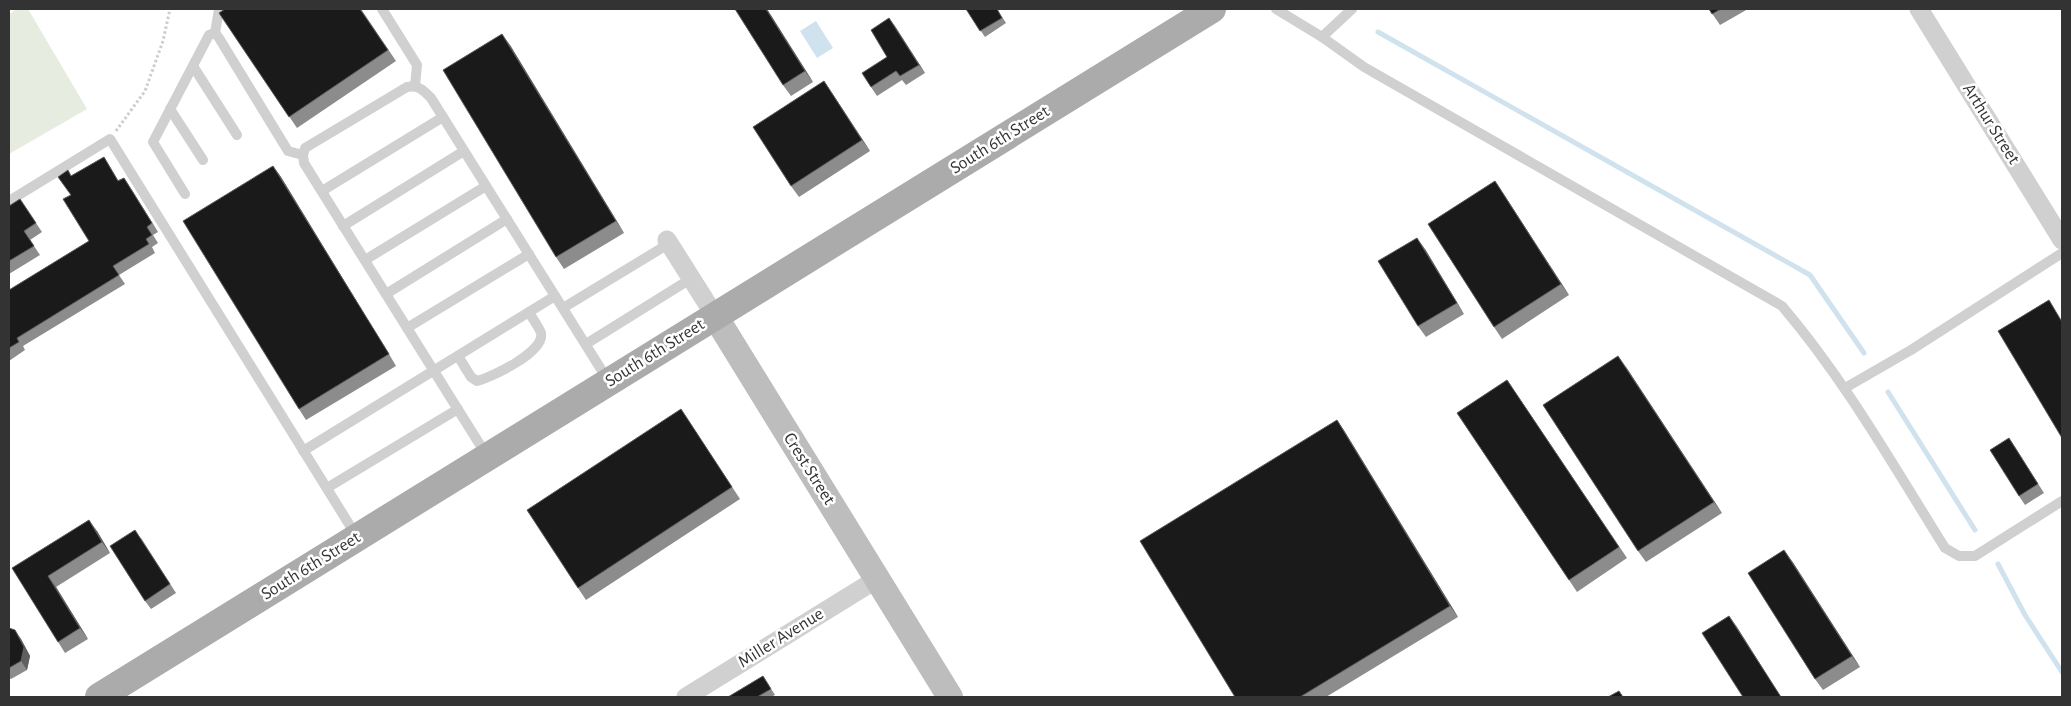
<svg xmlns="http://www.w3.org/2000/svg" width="2071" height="706" font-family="'Alegreya Sans',sans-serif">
<rect width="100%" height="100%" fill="#fff"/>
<polygon fill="#e6ecdf" points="17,9 28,9 87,109 9,154 9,14"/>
<polygon fill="#cfe2ee" points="816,21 833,48 817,58 800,31"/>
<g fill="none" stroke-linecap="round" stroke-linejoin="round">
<g stroke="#cfe2ee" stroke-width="5">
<polyline points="1378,32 1810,275 1864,353"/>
<polyline points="1888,392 1975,530"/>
<polyline points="1998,564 2025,615 2062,672"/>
</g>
<polyline stroke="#cdcdcd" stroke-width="3" stroke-dasharray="2.5 2.5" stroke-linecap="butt" points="116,131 145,91 163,41 170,9"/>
<g stroke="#d0d0d0" stroke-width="10">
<polyline points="382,9 417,65 415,86"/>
<path d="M 1276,9 L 1322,37 L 1364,67 L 1782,306 C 1845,380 1893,465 1945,548 L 1959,556 L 1975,556 L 2062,501"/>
<polyline points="215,33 219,9"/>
<polyline points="1322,37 1352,9"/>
<polyline points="193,66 237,135"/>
<polyline points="170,109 203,160"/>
<polyline points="322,191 443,117"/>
<polyline points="185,194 153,142 209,35 215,33 219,38 288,151 303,155"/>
<polyline points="9,201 110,139 357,537"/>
<polyline points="343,226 464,151"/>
<polyline points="365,260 486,186"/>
<polyline points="386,294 507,219"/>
<polyline points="563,308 670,243"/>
<polyline points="407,328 529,254"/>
<polyline points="586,344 692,278"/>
<path d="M 458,356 L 471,377 L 477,381 C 492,377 545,352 541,333 C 539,327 532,318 529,312"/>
<polyline points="1845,388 1911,350 2062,253"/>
<polyline points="303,451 555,296"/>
<path d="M 487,456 L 304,163 L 303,155 L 305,148 L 407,87 C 419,85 423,90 431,98 L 609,382"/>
<polyline points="327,488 458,409"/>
</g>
<g stroke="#d0d0d0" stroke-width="19">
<polyline points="1919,9 2062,240"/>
<polyline points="667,240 715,316"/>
<polyline points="686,697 877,579"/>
</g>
<polyline stroke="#bdbdbd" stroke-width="26" points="715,316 950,697"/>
<polyline stroke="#ababab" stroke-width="28" points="99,697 1212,9"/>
</g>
<g fill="#8c8c8c">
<polygon points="361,9 396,61 297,128 219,13"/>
<polygon points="767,9 813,82 791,96 783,85"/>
<polygon points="966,9 997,9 1006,23 985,37"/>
<polygon points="1709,9 1748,9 1720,25"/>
<polygon points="889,18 925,73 906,85 902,80 877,96 871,87 887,57"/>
<polygon points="510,45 624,233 564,269 556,257"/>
<polygon points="832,93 870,151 799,197 791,186"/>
<polygon points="104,157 118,180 124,178 158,232 153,235 158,243 152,247 155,253 119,275 125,284 23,346 25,350 9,361 9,290 89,241 71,195 72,175"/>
<polygon points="273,166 281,177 396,366 306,420 299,409"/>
<polygon points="1495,181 1569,295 1502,339 1494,327"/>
<polygon points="20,199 42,232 30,240 40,255 9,274 9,206"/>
<polygon points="1425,249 1464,314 1426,337 1418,326"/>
<polygon points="1626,367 1722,513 1646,562 1638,551"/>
<polygon points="1507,380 1627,558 1577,592 1569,580"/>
<polygon points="681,409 740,499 586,600 578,588"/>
<polygon points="1337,420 1345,432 1458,617 1326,697 1235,697"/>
<polygon points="2015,447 2044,493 2025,505 2019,496"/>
<polygon points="97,531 110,553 56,587 88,639 65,653 12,568"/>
<polygon points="141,538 176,593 151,609 145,601"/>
<polygon points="1792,561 1860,667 1823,690 1815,679"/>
<polygon points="9,628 21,639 30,656 27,670 11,679 9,678"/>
<polygon points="763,676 775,695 771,697 728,697"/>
</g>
<g fill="#5f5f5f">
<polygon points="766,9 767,9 813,82 805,71"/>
<polygon points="889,18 895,26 925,73 919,65"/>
<polygon points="502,34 510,45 624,233 616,221"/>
<polygon points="824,81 832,93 870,151 862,140"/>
<polygon points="273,166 281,177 396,366 389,354"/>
<polygon points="124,178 130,187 158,232 152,223"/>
<polygon points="1495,181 1503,193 1569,295 1561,284"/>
<polygon points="1417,238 1425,249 1464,314 1457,303"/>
<polygon points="1618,356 1626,367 1722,513 1714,502"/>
<polygon points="1337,420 1345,432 1458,617 1450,606"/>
<polygon points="89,520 97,531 110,553 102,542"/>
<polygon points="1784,550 1792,561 1860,667 1852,656"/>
<polygon points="48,576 56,587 88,639 80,628"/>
<polygon points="1729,616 1737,627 1781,697"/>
<polygon points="15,630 21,639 30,656 27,670 21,661"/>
</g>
<g fill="#1a1a1a" stroke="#5f5f5f">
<polygon points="225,9 360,9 388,50 289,117 219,13"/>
<polygon points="735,9 766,9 805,71 783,85"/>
<polygon points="966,9 997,9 1002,18 980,31"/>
<polygon points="1709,9 1721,9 1712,14"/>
<polygon points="889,18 919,65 900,76 896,71 871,87 862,73 887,57 871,30"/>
<polygon points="502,34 616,221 556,257 443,70"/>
<polygon points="824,81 862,140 791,186 753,127"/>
<polygon points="104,157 118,181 124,178 152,223 147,227 152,235 146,239 149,244 113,266 119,275 17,338 19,342 9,348 9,290 89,241 63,199 71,195 58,177 68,170 71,176"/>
<polygon points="273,166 389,354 299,409 183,221"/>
<polygon points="1495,181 1561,284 1494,327 1428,224"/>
<polygon points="20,199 36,223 24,231 34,246 9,261 9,206"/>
<polygon points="1417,238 1457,303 1418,326 1378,261"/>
<polygon points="2049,300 2062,322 2062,438 1998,331"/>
<polygon points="1618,356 1714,502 1638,551 1543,405"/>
<polygon points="1507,380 1619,547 1569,580 1457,413"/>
<polygon points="681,409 732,487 578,588 527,510"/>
<polygon points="1337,420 1450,606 1300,697 1235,697 1140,541"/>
<polygon points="2009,438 2038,484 2019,496 1990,450"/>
<polygon points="89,520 102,542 48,576 80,628 58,642 12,568"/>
<polygon points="135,530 170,584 145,601 110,546"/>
<polygon points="1784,550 1852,656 1815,679 1748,573"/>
<polygon points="1729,616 1781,697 1743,697 1702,633"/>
<polygon points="9,628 15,630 24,647 21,661 9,668"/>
<polygon points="763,676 771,689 757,697 728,697"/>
<polygon points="1619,691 1623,697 1608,697"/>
</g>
<g text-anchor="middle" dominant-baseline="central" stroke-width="5" stroke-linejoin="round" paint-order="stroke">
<g font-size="18" fill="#333" stroke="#fff">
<text transform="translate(1991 124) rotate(58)">Arthur Street</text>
<text transform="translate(1000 140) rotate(-32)">South 6th Street</text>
<text transform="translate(655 353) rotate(-32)">South 6th Street</text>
<text transform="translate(809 469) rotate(58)">Crest Street</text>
<text transform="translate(311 566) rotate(-32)">South 6th Street</text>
<text transform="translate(781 638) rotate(-32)">Miller Avenue</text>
</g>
</g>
<rect width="2071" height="706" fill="none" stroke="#333333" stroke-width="20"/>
</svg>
